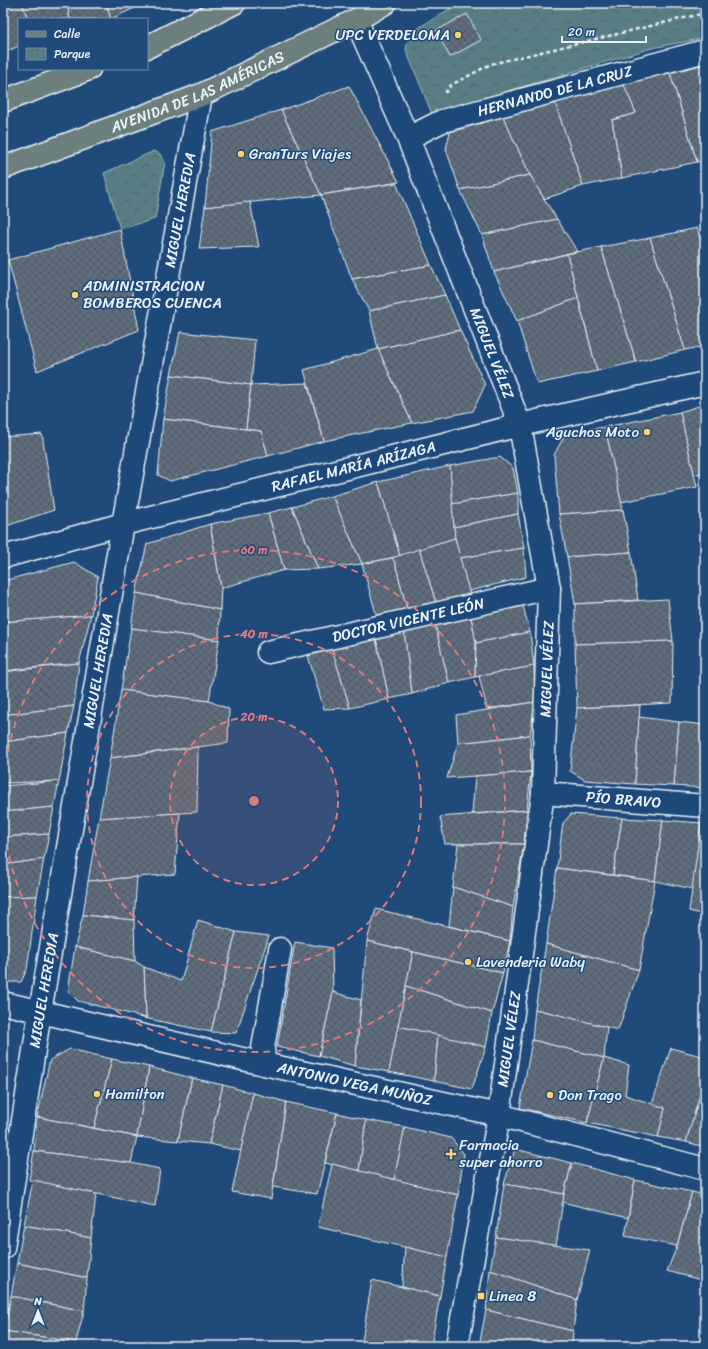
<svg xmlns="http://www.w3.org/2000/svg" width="708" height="1349" font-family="Sriracha,sans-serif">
<defs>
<pattern id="park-crowns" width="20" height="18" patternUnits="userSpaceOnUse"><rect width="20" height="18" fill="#587e83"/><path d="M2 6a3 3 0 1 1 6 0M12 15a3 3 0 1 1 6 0" fill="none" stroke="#506669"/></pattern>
<pattern id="building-cross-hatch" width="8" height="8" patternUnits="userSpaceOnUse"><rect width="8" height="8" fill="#5e6e7e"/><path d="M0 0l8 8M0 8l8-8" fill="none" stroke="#515961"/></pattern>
</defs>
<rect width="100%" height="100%" fill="#1f4a7a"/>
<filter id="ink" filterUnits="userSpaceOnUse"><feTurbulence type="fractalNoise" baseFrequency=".025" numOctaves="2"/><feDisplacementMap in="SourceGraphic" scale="8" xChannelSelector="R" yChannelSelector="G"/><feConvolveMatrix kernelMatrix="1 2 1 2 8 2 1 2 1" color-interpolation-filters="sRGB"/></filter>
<g filter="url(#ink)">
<g fill="url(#park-crowns)" stroke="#a0b8be">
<path d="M 459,3 L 705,3 L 705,38 L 652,48 L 432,114 L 406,50 C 407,42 409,35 415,30 Z"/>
<polygon points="154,151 160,154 165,162 155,219 120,229 104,173"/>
</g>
<g fill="url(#building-cross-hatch)" stroke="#e8f1f8">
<polygon points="3,3 22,3 28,19 19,19 19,46 3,53"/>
<polygon points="22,3 67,3 70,19 28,19"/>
<polygon points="67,3 106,3 111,19 70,19"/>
<polygon points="106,3 145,3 111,19"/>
<polygon points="467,14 481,40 450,57 436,31"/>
<polygon points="705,64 705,160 697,162 670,73"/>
<polygon points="670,73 697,162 622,178 612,120 636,113 623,83"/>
<polygon points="623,83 636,113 612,120 622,178 583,186 555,103"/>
<polygon points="349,86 399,182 321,195 281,110"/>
<polygon points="555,103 583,186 544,199 530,175 503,117"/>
<polygon points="281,110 321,195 205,207 212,132"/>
<polygon points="503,117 530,175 460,190 446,149 450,132"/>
<polygon points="530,175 544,199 557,219 482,235 460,190"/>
<polygon points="396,183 431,265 352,279 321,195"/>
<polygon points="250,202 259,247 199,249 205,207"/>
<polygon points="557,219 577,251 494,272 482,235"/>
<polygon points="697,228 705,254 705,346 685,350 650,238"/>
<polygon points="120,229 139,330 37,371 8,260"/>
<polygon points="650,238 685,350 636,362 601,247"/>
<polygon points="601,247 636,362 597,371 567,254"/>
<polygon points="567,254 578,298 517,321 494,272"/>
<polygon points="431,265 445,295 369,311 352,279"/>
<polygon points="445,295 460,330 378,349 369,311"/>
<polygon points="578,298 597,371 537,384 517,321"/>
<polygon points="460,330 485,385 473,411 412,423 378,349"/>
<polygon points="180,332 255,340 251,385 171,375"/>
<polygon points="378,349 412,423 324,441 304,370"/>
<polygon points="171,375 251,385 246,429 163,419"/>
<polygon points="307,383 324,441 268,456 261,431 246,429 251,385"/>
<polygon points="705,404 705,472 694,475 680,412"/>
<polygon points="680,412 697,487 621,502 605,427"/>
<polygon points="163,419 261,431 268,456 170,481 158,475"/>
<polygon points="605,427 623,510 559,514 554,455 566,433"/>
<polygon points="42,434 54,510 3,527 3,437"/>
<polygon points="500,457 513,468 518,493 452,504 450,466"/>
<polygon points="450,466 455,538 400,556 378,482"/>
<polygon points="378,482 400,556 362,564 332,496"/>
<polygon points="518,493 518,514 454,527 452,504"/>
<polygon points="332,496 362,564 318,569 292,507"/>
<polygon points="292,507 318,569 284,570 268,513"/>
<polygon points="623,510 631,552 567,557 559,514"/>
<polygon points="268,513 284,570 221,588 210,524"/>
<polygon points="518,514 524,548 460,558 455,538 454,527"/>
<polygon points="210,524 221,588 220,610 136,593 147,544"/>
<polygon points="455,538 470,594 436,603 419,549"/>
<polygon points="524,548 526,577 469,591 460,558"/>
<polygon points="419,549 436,603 407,609 395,563 392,558"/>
<polygon points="631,552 638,600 575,604 567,557"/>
<polygon points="392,558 395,563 407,609 377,617 362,564"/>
<polygon points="74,562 98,577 91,615 3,622 3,581"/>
<polygon points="136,593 220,610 219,640 131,628"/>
<polygon points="668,599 673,641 575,644 575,604"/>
<polygon points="523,606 530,632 476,643 471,617"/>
<polygon points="91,615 79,663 3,671 3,622"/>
<polygon points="471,617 476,643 475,677 449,683 435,625"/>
<polygon points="435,625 449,683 412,694 404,631"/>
<polygon points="131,628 219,640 209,701 121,690"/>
<polygon points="404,631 412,694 389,699 376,639"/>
<polygon points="530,632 534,666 475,677 476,643"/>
<polygon points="376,639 389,699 350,708 332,649"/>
<polygon points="673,641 672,703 577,708 575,644"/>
<polygon points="332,649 350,708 324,709 308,656"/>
<polygon points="79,663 74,706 3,715 3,672"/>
<polygon points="534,666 535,702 487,709 479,676"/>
<polygon points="121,690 209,701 229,709 228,743 110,758"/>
<polygon points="535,702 530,735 458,743 456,715"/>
<polygon points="640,705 635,784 585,780 570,771 577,708"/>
<polygon points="74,706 68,733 3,742 3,715"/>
<polygon points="639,717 679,722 674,786 635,784"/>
<polygon points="679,722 705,725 705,788 674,786"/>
<polygon points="68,733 59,781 3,783 3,742"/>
<polygon points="530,735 531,772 447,778 458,743"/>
<polygon points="198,747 197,812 99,818 110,758"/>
<polygon points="531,772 527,810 472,814 475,776"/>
<polygon points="59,781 54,807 3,812 3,786"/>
<polygon points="54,807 49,834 3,837 3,812"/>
<polygon points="527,810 524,844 445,844 440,817"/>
<polygon points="180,813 175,874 88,881 99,818"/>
<polygon points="571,814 622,818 613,875 557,868 563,823"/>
<polygon points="622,818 663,820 655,881 613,875"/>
<polygon points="663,820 701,823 693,889 655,881"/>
<polygon points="701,823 705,824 705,915 689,911"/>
<polygon points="49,834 44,859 3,865 3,837"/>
<polygon points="458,844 524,844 513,907 453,887"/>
<polygon points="44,859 37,896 3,897 3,865"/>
<polygon points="557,868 655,881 639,970 546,944"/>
<polygon points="137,877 134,920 83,915 88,881"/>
<polygon points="453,887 513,907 510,941 449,926"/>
<polygon points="37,896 27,969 21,982 3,982 3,897"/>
<polygon points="376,909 510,941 503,973 367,941"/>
<polygon points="83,915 134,920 135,961 75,947"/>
<polygon points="198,920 236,932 211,1032 139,1017 146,1018 144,967 181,981"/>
<polygon points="236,932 269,936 236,1033 211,1032"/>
<polygon points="367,941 413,952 389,1072 355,1066"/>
<polygon points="295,942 332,948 333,992 319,1056 277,1047"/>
<polygon points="546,944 639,970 618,1030 535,1009"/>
<polygon points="75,947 135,961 144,967 146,1018 78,1001 68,991"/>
<polygon points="413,952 503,973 492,1013 406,986"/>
<polygon points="406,986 492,1013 486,1047 398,1026"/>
<polygon points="333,992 361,1000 355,1066 319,1056"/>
<polygon points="535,1009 607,1027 604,1058 532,1040"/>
<polygon points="398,1026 438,1035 434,1081 389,1072"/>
<polygon points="438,1035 486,1047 472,1089 434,1081"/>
<polygon points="532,1040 604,1058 587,1123 520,1108"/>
<polygon points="3,1044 7,1050 3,1093"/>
<polygon points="671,1048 705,1057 705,1078 686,1142 658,1137 665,1108 652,1104"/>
<polygon points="70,1049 112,1059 94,1128 37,1117 50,1060"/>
<polygon points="604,1058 629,1065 625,1095 665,1108 658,1137 587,1123"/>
<polygon points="112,1059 149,1067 137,1137 94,1128"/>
<polygon points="149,1067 192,1078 178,1141 137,1137"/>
<polygon points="192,1078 223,1085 209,1144 178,1141"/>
<polygon points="223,1085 253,1093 241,1151 209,1144"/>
<polygon points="253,1093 286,1102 271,1199 232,1192"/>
<polygon points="700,1095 705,1096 705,1147 686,1142"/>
<polygon points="286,1102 337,1113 317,1194 273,1187"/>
<polygon points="337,1113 366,1120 359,1171 325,1163"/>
<polygon points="37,1117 137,1137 131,1163 34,1151"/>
<polygon points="366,1120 405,1127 394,1180 359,1171"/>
<polygon points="405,1127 451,1138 464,1154 458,1195 394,1180"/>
<polygon points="515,1149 572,1163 564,1194 504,1184"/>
<polygon points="34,1151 131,1163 160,1169 155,1206 29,1180"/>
<polygon points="572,1163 635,1180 628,1218 562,1202"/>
<polygon points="332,1164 458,1195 447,1257 318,1227"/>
<polygon points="33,1180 96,1194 91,1238 24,1225"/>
<polygon points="635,1180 692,1192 677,1246 625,1236"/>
<polygon points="504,1184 564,1194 556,1246 496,1237"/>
<polygon points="692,1192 705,1195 705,1281 667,1271 677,1246"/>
<polygon points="24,1225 91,1238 87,1278 17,1263"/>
<polygon points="496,1237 590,1250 577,1300 490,1270"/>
<polygon points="405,1247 447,1257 440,1296 402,1287"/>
<polygon points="17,1263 87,1278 84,1311 11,1296"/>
<polygon points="490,1270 577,1300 573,1331 486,1310"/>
<polygon points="372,1280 440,1296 431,1346 385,1346 362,1341"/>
<polygon points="11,1296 84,1311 76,1342 4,1331"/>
<polygon points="486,1310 573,1331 572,1346 479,1346"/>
<polygon points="4,1331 68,1341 67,1346 9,1346 3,1345"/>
<polygon points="362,1341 385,1346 361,1346"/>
</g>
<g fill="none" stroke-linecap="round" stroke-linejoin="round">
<g stroke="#e8f1f8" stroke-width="25">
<g id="street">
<path id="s1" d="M 356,20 L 408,138 L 520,425 L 549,588 L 543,793 L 499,1115 L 457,1346"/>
<path id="s2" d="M 408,138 L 442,121 L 705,51"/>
<path id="s3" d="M 3,557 L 123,524 L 520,425 L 705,383"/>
<path id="s4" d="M 268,652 L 549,588"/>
<path id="s5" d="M 543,793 L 705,806"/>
<path id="s6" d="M 3,1003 L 264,1064 L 499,1115 L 705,1169"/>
<polyline points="264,1064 263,1048 280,949"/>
<path id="s7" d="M 3,1248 L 40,1012 L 123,524 L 201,95"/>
</g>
</g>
<g stroke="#e8f1f8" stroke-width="25">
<g id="primary">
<polyline points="147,47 234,3"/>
<polyline points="3,101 89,69"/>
<path id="s8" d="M 3,168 L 201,95 L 356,20 L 385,3"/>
</g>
</g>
<polyline stroke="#e8f1f8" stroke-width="2.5" stroke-dasharray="4 3" stroke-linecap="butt" points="445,93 451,85 491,64 705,13"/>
<use href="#street" stroke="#1f4a7a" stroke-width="22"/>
<use href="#primary" stroke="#6c7f7c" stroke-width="22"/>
</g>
</g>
<circle cx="254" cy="801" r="84" fill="#dd787b" fill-opacity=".12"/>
<g fill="none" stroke="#dd787b" stroke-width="2" stroke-dasharray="7 5">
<circle cx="254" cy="801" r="84"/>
<circle cx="254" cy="801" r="167"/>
<path d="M3 799A251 251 0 1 1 3 803"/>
</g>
<g fill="#ffd166" stroke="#1f4a7a" stroke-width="1.5">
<circle cx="458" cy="35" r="4"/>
<circle cx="241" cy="154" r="4"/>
<circle cx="75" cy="295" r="4"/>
<circle cx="647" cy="432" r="4"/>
<circle cx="468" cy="962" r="4"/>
<circle cx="97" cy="1094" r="4"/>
<circle cx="550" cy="1095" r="4"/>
<path d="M449 1148h4v4h4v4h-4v4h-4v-4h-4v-4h4z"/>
<rect x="477" y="1292" width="8" height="8" rx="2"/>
</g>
<g text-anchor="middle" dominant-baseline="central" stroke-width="3" stroke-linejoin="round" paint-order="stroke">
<g font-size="15" fill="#e8f1f8" stroke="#1f4a7a" text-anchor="start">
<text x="450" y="35" text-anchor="end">UPC VERDELOMA</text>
<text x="249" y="154">GranTurs Viajes</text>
<text x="83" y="286">ADMINISTRACION<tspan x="83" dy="17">BOMBEROS CUENCA</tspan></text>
<text x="639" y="432" text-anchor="end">Aguchos Moto</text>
<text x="476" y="962">Lavenderia Waby</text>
<text x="105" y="1094">Hamilton</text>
<text x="558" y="1095">Don Trago</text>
<text x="459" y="1145">Farmacia<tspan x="459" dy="17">super ahorro</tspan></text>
<text x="489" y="1296">Linea 8</text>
</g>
<g font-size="15" fill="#e8f1f8" stroke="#1f4a7a">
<text stroke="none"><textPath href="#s2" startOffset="155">HERNANDO DE LA CRUZ</textPath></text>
<text stroke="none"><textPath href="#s8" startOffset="209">AVENIDA DE LAS AMÉRICAS</textPath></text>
<text stroke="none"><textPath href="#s7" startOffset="1053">MIGUEL HEREDIA</textPath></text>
<text stroke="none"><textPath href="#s1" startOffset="360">MIGUEL VÉLEZ</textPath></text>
<text stroke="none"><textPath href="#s3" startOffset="362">RAFAEL MARÍA ARÍZAGA</textPath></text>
<text stroke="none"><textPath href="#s4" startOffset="144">DOCTOR VICENTE LEÓN</textPath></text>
<text transform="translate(547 669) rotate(-88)">MIGUEL VÉLEZ</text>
<text stroke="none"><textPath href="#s7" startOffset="585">MIGUEL HEREDIA</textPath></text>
<text stroke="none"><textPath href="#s5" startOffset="81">PÍO BRAVO</textPath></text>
<text stroke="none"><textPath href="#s7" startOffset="261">MIGUEL HEREDIA</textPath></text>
<text transform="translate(509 1039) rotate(-82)">MIGUEL VÉLEZ</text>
<text stroke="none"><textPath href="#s6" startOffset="361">ANTONIO VEGA MUÑOZ</textPath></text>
</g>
</g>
<circle cx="254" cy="801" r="6" fill="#dd787b" stroke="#1f4a7a" stroke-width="2"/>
<g font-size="12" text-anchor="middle" font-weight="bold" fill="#dd787b" stroke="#1f4a7a" stroke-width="3" stroke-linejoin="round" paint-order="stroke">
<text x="254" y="554">60 m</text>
<text x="254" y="638">40 m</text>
<text x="254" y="721">20 m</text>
</g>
<rect width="708" height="1349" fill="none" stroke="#1f4a7a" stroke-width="16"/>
<rect x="8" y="8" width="692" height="1333" fill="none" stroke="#e8f1f8" stroke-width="1.5" filter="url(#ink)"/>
<rect x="18" y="18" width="130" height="52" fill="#1f4a7a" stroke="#6f8dac"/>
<rect x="26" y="31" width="20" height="6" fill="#6c7f7c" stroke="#6f8dac"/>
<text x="54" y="38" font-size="12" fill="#e8f1f8">Calle</text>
<rect x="26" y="48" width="20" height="12" fill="url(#park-crowns)" stroke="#6f8dac"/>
<text x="54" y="58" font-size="12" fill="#e8f1f8">Parque</text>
<g transform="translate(38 1311)" stroke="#1f4a7a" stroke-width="3" paint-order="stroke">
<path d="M0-3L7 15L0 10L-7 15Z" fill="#e8f1f8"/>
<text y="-6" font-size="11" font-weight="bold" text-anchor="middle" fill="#e8f1f8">N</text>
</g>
<path d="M562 36v6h84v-6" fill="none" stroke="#e8f1f8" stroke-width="2"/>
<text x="568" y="36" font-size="12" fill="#e8f1f8" stroke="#1f4a7a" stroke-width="3" paint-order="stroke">20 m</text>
</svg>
